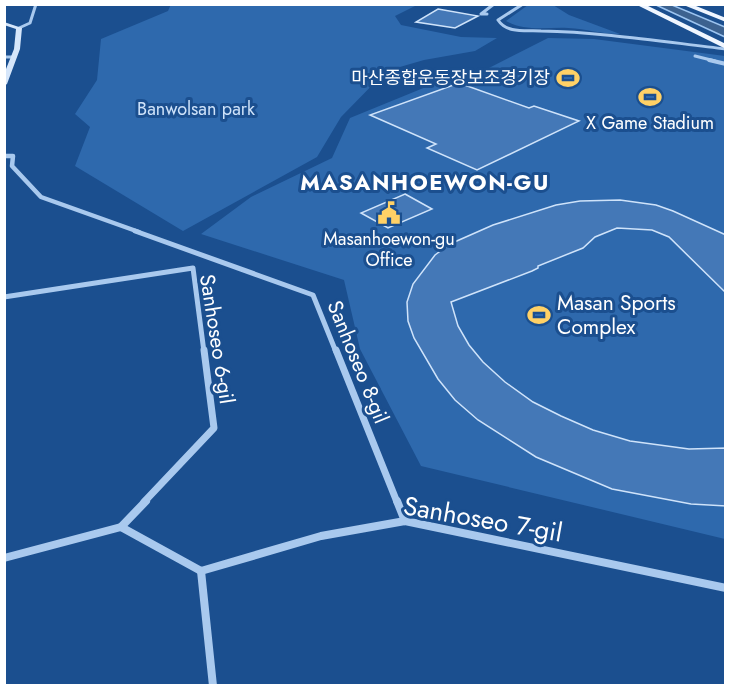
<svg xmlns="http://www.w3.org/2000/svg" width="730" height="690" font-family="Jost,'Noto Sans KR',sans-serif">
<rect width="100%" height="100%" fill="#1b4f8f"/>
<g fill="#2e69ad">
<polygon points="171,4 417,5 395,16 401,25 461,37 497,38 475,51 424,60 386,71 341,117 317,157 183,231 75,166 90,127 75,114 97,80 101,39 168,11"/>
<path d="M 528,5 L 553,5 L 569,15 L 620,34 C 600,34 587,29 568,28 C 547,27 525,32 506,21 Z"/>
<polygon points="548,38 594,39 725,56 725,539 421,466 360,349 344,280 201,234 251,197 332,158 350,118 443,80 487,69"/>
</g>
<polygon fill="#3c6290" stroke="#9cc4f0" stroke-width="1.5" points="656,5 672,5 725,27 725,37"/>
<g fill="#4478b7" stroke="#cfe3fa" stroke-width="1.5">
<polygon points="438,9 478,16 455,28 416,22"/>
<polygon points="459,83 529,108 534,106 579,121 477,170 427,148 436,144 370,115"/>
<polygon points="405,194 432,209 388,228 361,213"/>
<polygon points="620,200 656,205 673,211 726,235 726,293 669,237 652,230 617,228 595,237 583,248 538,266 538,268 532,271 451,302 458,326 469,345 483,362 505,382 533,402 561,416 593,430 630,441 689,449 726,448 726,506 691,504 612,489 536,457 478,420 455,400 438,379 414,338 408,321 407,302 413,284 435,255 450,244 493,225 556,205 580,201"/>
</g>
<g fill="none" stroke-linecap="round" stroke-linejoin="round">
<g stroke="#a9c9ee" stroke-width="3">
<path d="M 523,4 L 498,20 C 507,34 526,30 541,31 C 602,32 665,42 726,49"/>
<polyline points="487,14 481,14 494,4"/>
<polyline points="19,28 30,23 36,4"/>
<polyline points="695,56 715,61"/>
<polyline points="4,57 12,57"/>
</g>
<polyline stroke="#a9c9ee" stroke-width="4" points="709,60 726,64"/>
<polyline stroke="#a9c9ee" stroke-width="4.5" points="4,156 13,156 12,166 41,197 139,232"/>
<g stroke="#a9c9ee" stroke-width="5">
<polyline points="135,231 313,295 336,352"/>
<polyline points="4,297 193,268 204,352"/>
</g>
<g stroke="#a9c9ee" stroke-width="7">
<polyline points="336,350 397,502"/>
<polyline points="144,502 214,428 204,350"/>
</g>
<g stroke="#a9c9ee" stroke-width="8">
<polyline points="397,501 405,521"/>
<polyline points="121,527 146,501"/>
<polyline points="4,558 121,527 201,571 321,536 405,521 726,588"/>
<polyline points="201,571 213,686"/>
</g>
<polygon fill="#d6e6fa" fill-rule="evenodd" points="4,22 22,28 20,49 7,84 4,86 4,74 14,49 16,29 4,25"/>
<g fill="#f0f6ff" fill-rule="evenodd">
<polygon points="635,4 644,4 726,44 726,49"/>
<polygon points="681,4 691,4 726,18 726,22"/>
</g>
</g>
<defs>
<g id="stadium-bare" transform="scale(1.8)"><path d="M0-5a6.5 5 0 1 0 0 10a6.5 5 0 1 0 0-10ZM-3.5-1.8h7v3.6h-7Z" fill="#ffd166" stroke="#1b4f8f" stroke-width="2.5" paint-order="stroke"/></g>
<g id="civic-bare" transform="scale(1.8)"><path d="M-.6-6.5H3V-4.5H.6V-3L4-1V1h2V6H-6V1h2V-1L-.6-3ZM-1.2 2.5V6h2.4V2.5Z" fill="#ffd166" stroke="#1b4f8f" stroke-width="2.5" paint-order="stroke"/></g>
</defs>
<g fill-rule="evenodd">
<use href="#stadium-bare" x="568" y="78"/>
<use href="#stadium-bare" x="650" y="97"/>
<use href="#civic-bare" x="389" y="213"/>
<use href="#stadium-bare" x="539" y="315"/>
</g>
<g text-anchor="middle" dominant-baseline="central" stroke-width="6" stroke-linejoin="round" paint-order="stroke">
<g font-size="18" fill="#fff" stroke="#1b4f8f">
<text x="550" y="78" text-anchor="end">마산종합운동장보조경기장</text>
<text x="650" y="123">X Game Stadium</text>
<text x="389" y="239">Masanhoewon-gu<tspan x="389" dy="21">Office</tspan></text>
</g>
<g font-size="18" fill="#cfe3fa" stroke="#1b4f8f">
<text x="196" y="109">Banwolsan park</text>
</g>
<g font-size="21" fill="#fff" stroke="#1b4f8f" text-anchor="start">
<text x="557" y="303">Masan Sports<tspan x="557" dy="24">Complex</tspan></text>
</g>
<g font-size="21" fill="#fff" stroke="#1b4f8f">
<text transform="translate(217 339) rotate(81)">Sanhoseo 6-gil</text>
<text transform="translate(358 362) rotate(68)">Sanhoseo 8-gil</text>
</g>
<g font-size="22" font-weight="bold" letter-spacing="1.5" fill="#fff" stroke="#1b4f8f">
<text x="425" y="182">MASANHOEWON-GU</text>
</g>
<g font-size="26" fill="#fff" stroke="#1b4f8f">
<text transform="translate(483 519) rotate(10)">Sanhoseo 7-gil</text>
</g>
</g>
<rect width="730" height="690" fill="none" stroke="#ffffff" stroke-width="12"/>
</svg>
